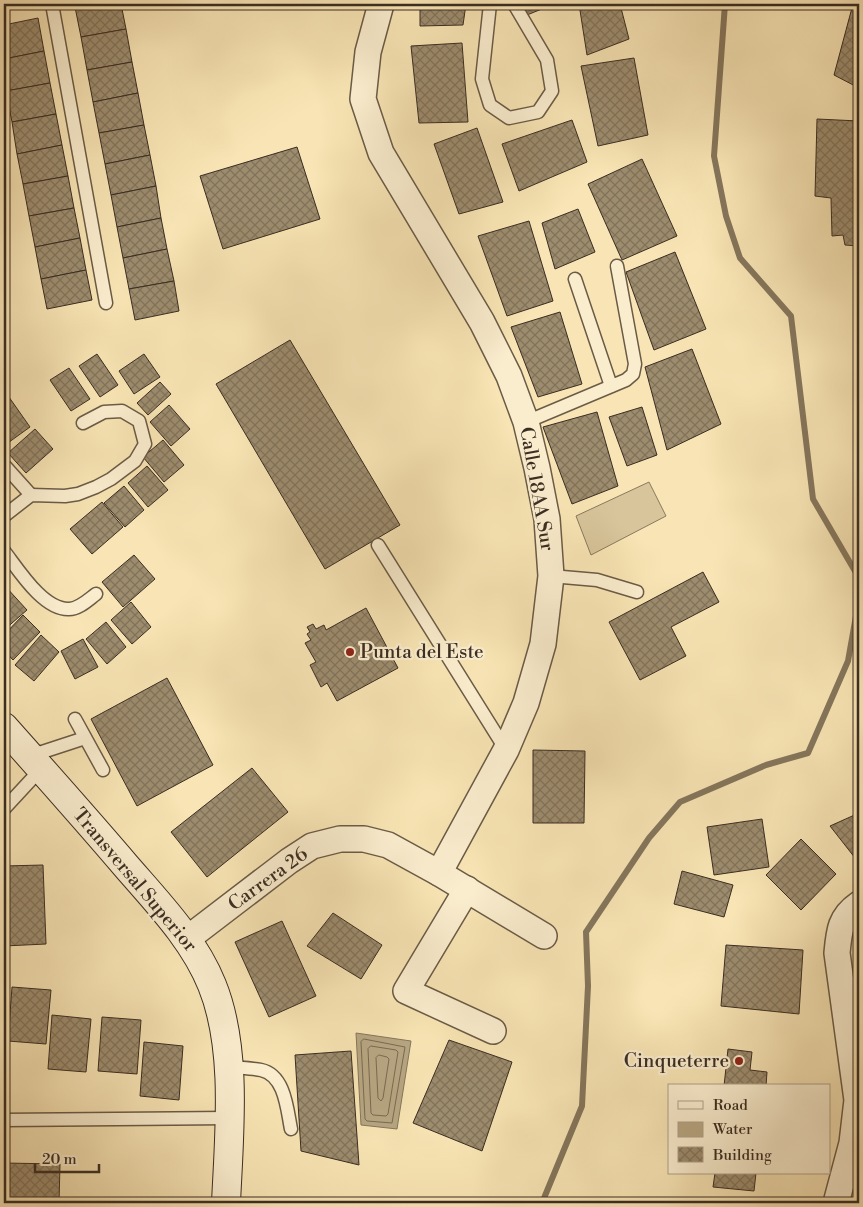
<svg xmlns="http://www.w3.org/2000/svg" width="863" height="1207" font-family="'Libre Bodoni',serif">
<defs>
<pattern id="building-cross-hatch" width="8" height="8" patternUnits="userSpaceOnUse" patternTransform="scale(1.25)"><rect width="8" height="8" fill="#9d8c6e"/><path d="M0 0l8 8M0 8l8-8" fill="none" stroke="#81735a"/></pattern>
</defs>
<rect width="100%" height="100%" fill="#f8e4b4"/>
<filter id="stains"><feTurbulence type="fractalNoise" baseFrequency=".004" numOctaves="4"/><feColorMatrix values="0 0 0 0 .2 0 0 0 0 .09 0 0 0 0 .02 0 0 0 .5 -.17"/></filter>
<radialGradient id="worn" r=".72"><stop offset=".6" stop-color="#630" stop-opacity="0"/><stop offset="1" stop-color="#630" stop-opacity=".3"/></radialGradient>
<polygon fill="#d8c59b" stroke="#89795e" points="649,482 666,516 591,555 576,516"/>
<polygon fill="#b7a682" stroke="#85765c" points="356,1033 411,1041 397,1129 361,1125"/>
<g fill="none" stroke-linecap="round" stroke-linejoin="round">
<g stroke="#786a52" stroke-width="1">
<polygon points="364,1039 405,1047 392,1123 367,1121 365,1119 361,1042"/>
<polygon points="371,1046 396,1050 398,1052 388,1114 386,1116 373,1115 371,1113 368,1049"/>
<polygon points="379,1055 387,1057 389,1059 383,1098 381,1101 378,1098 376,1058"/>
</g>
<g stroke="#85765c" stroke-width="6">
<polyline points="725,4 714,156 726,216 740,258 791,316 813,499 859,578"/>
<polyline points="542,1203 582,1106 588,986 586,932 649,838 680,802 766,765 808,753 848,661 859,599"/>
</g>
</g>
<g fill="url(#building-cross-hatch)" stroke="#3a2d22">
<polygon points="74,4 92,4 75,7"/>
<polygon points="92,4 121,4 126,29 81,37 75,7"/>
<polygon points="420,4 466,4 463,25 420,26"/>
<polygon points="524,4 554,4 527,15"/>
<polygon points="579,4 620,4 629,39 587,55"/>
<polygon points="853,4 859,4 859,88 834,75"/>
<polygon points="38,18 44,51 4,59 4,25"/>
<polygon points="126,29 132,62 87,70 81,37"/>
<polygon points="462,43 468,122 419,123 411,46"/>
<polygon points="44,51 50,83 6,91 4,82 4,59"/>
<polygon points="634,58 648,135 598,146 581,66"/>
<polygon points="132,62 138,93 93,102 87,70"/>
<polygon points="50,83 56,114 12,122 6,91"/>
<polygon points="138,93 144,125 99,133 93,102"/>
<polygon points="56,114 62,145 17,154 12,122"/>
<polygon points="817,119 859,121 859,246 845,245 843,235 832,236 831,198 815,196"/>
<polygon points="572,120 587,162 519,191 502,144"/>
<polygon points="144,125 150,155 105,164 99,133"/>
<polygon points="477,128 503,202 459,214 434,144"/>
<polygon points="62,145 68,176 23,184 17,154"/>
<polygon points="297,147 320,219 223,249 200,176"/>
<polygon points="150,155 156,186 111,195 105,164"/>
<polygon points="642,159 677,236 622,260 588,184"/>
<polygon points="68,176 74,208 29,216 23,184"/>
<polygon points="156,186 161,218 117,227 111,195"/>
<polygon points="74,208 80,238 35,247 29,216"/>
<polygon points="578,209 595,252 555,269 542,223"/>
<polygon points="161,218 167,249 123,258 117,227"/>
<polygon points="529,221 553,301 507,316 478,236"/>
<polygon points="80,238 86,270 41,279 35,247"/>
<polygon points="167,249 174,281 129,289 123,258"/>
<polygon points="675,252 706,329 654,350 626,272"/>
<polygon points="4,267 8,291 4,291"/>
<polygon points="86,270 92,300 47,309 41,279"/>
<polygon points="174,281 179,311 135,320 129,289"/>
<polygon points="560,312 582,384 538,397 511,327"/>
<polygon points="290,340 400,525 325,569 216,384"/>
<polygon points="692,349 721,424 667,450 645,367"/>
<polygon points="97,354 118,385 100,397 79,366"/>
<polygon points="144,354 160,377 134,394 119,371"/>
<polygon points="69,368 90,399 71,411 50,380"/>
<polygon points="160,382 171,394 148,415 137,403"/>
<polygon points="4,390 30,427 5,445 4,443"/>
<polygon points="169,405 190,429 171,446 150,422"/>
<polygon points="642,407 657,455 627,466 609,417"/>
<polygon points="597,412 618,486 572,504 543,427"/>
<polygon points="35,429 53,449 26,473 8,453"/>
<polygon points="163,440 184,465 164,482 143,457"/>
<polygon points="147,466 168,490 148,507 128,483"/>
<polygon points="124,486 144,510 125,527 104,503"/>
<polygon points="102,502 123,527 92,554 70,529"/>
<polygon points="134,555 155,579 123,607 102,582"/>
<polygon points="703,572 719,602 671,627 686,656 640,680 609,622"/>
<polygon points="5,586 27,610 4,630 4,587"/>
<polygon points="131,602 151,627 132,644 111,620"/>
<polygon points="366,608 398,668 337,701 327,683 321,687 310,665 316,662 305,643 311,640 307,634 310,632 307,627 313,624 316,629 324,625 326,630"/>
<polygon points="23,615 40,632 13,660 4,650 4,635"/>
<polygon points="106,622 126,647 107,664 86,639"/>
<polygon points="41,635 59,652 34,681 15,665"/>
<polygon points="83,639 98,667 75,679 61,651"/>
<polygon points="167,678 213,765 137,806 91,719"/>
<polygon points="533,750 585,751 584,823 533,823"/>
<polygon points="252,768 288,812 207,877 171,832"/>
<polygon points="859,813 859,863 830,826"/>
<polygon points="762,819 769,867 714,875 707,827"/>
<polygon points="801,839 836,874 801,910 766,875"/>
<polygon points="43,865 46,944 4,946 4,866"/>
<polygon points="682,871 733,885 724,917 674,904"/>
<polygon points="333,913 382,945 361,979 307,946"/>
<polygon points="282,921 316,996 269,1017 235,942"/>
<polygon points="726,945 803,950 799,1014 721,1006"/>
<polygon points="12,987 51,990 46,1044 8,1041"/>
<polygon points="52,1015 91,1019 86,1072 48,1069"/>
<polygon points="102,1017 141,1020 137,1074 98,1071"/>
<polygon points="449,1040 512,1062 482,1151 413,1123"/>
<polygon points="144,1042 183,1046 179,1100 140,1096"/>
<polygon points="728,1049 752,1052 750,1070 767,1072 766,1086 724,1086"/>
<polygon points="351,1051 359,1165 301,1151 295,1055"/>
<polygon points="4,1163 60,1164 59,1203 4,1203"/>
<polygon points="715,1173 756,1173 754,1191 713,1187"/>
</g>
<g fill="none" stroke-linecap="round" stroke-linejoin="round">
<g stroke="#6a5b46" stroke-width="15">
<g id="lane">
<polyline points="52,4 106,303"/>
<polyline points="490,4 482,79 490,105 509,118 538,112 552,91 547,60 514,4"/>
<polyline points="575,279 611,386"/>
<polyline points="526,422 626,380 633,374 635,364 617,266"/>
<polyline points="4,465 31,495"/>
<polyline points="4,516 31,495 65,496 78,494 96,487 111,479 135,461 145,444 139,421 122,411 104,412 83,423"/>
<polyline points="378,545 506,750"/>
<path d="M 4,551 C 18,569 43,610 69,609 C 79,609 88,600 96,594"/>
<polyline points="551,576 597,580 637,592"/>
<polyline points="75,719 103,770"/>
<polyline points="30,756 85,738"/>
<polyline points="4,809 41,769"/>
<path d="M 229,1067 C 239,1068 251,1068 261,1070 C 285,1075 287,1109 291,1129"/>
<polyline points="4,1120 229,1118"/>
</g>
</g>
<g stroke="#6a5b46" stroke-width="28">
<g id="street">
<polyline points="381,4 368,52 363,99 381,153 482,322 509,376 526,422 537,468 547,519 551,576 543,644 526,703 506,750 439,873"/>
<polyline points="467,889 406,991 493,1031"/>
<polyline points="187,939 289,861 312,846 340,839 364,839 388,845 439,873 544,936"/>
<path d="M 836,1203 L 852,1143 L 857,1100 L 837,953 C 839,931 840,917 859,904"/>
</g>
</g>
<g stroke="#3a2d22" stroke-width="30">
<path id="secondary" d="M 4,727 C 45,773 86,819 126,866 C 158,903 194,940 212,985 C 238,1049 229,1135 226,1203"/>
</g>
<use href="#lane" stroke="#faedce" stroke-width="12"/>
<use href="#street" stroke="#faedce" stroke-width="25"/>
<use href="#secondary" stroke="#faedce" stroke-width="28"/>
</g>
<g fill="#8f2418" stroke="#faedce" stroke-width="2">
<circle cx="350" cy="652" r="5"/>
<circle cx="739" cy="1061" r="5"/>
</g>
<g text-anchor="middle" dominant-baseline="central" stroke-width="4.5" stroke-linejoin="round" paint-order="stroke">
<g font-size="19" fill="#3a2d22" stroke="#faedce">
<text transform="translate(537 489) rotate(80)">Calle 18AA Sur</text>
<text transform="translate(268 879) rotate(-36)">Carrera 26</text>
<text transform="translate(135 880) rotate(50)">Transversal Superior</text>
</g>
<g font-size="19" fill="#3a2d22" stroke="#faedce" text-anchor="start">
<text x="360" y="652">Punta del Este</text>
<text x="729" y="1061" text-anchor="end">Cinqueterre</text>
</g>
</g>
<rect width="863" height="1207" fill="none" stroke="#f8e4b4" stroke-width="20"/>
<rect x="5" y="5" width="853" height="1197" fill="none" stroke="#3a2d22" stroke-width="2.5"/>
<rect x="10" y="10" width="843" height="1187" fill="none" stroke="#3a2d22"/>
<rect x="668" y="1084" width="162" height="90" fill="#faedce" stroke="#ada089"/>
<rect x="678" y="1101" width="25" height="8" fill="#faedce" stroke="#ada089"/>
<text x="713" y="1110" font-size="15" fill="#3a2d22">Road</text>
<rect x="678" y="1122" width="25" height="15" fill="#b7a682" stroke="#ada089"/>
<text x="713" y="1134" font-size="15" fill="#3a2d22">Water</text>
<rect x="678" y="1147" width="25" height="15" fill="url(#building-cross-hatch)" stroke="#ada089"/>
<text x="713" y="1160" font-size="15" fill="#3a2d22">Building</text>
<path d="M35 1164v8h64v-8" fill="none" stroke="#3a2d22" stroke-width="2.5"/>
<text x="42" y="1164" font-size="15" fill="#3a2d22" stroke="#faedce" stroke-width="4" paint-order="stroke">20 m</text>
<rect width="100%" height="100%" filter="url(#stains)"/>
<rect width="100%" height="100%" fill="url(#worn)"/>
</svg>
